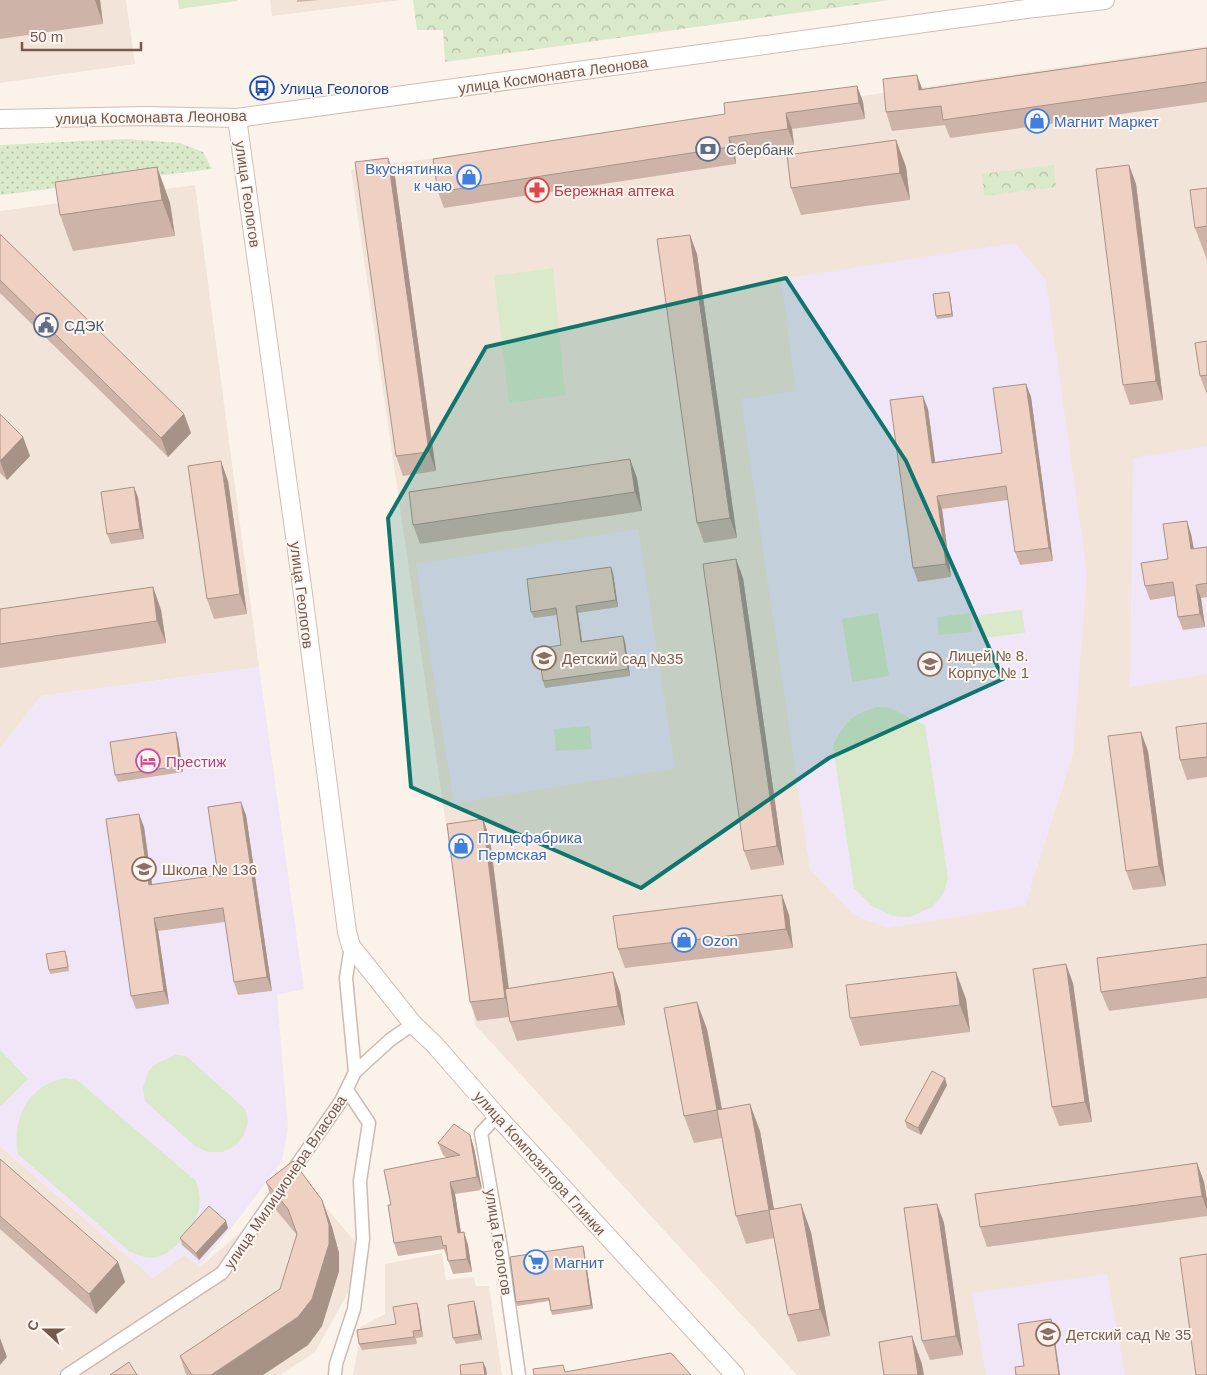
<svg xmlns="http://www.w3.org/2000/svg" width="1207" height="1375" font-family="Arial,sans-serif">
<defs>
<pattern id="grass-dots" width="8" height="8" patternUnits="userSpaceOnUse" patternTransform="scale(1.25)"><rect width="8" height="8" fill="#d9e9c9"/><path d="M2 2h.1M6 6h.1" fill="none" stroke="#b5c0a6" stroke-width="1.8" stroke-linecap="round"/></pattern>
<pattern id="park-crowns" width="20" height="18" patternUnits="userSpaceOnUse" patternTransform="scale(1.25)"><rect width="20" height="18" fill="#d9e9c9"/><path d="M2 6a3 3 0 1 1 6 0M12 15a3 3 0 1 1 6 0" fill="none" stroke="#b5c0a6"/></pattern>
</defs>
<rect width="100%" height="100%" fill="#fbf3ea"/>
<g fill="#f3e4d9">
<polygon points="0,0 126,0 135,64 0,83"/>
<polygon points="270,0 401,0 272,16"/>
<polygon points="1207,46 1207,1375 797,1375 475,1025 351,170"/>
<polygon points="195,185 259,667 41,696 0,749 0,211"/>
<polygon points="0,1146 153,1278 184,1255 200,1267 302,1179 368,1257 315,1352 280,1375 0,1375"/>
<polygon points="442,1253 446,1280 474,1277 476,1286 489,1286 502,1375 353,1375 360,1336 360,1327 385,1314 385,1264"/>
</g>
<g fill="#f0e6f8">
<polygon points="1015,243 1046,280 1087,574 1073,754 1025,906 888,928 854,915 810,870 741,399 796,391 781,279"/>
<polygon points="1207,446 1207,674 1130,687 1133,458"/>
<polygon points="638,529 675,768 454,803 416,564"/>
<polygon points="259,667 304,989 277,995 288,1127 282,1161 240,1217 199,1267 184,1255 153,1278 0,1146 0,749 41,696"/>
<polygon points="1107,1274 1125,1375 986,1375 972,1293"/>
</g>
<polygon fill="url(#grass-dots)" points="126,139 180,143 203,152 212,169 0,195 0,145"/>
<g fill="url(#park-crowns)">
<polygon points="413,0 890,0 445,62 443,30 417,30"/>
<polygon points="1054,165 1056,187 984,196 982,174"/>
</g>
<g fill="#d9e9c9">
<polygon points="178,0 237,0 237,1 179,9"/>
<polygon points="553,268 565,395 509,403 494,276"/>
<polygon points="1022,610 1025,633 982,638 979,615"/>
<polygon points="878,613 889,676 852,682 842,619"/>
<polygon points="971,613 972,632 939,635 937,617"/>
<path d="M 877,707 L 890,708 L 925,725 L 948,878 L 943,894 L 932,907 L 910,917 L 893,916 L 872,906 L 854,888 L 833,745 C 846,721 851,715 877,707 Z"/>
<polygon points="590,726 592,749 556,751 554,729"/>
<polygon points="0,1050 28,1079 1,1106 0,1104"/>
<polygon points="175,1055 186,1056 245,1109 248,1122 244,1135 235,1146 222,1152 208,1152 195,1146 145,1101 143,1088 148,1072 154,1065"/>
<path d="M 65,1078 L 77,1080 L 196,1181 C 199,1191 200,1198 199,1208 C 196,1226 174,1254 156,1257 C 146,1259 138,1255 129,1251 L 18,1154 C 12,1117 28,1086 65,1078 Z"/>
</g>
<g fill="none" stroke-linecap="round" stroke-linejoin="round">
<g stroke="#cdbab0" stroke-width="15">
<g id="street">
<polyline points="351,946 346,978 355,1072"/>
<polyline points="497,1116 481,1133 501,1248 519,1375"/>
<polyline points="67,1375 222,1273 341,1101 355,1072 390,1040 413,1024"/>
<polyline points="335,1375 336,1364 354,1309 363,1239 360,1181 369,1123 347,1090"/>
</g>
</g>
<g stroke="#d2bcb1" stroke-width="20">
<g id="secondary">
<polyline points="237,118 303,594 347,932 351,946 413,1024 435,1045 497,1116 735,1375"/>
<polyline points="0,119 146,116 237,118 1026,9 1105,0"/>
</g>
</g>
<use href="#street" stroke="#fff" stroke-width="12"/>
<use href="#secondary" stroke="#fff" stroke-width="18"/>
</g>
<g fill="#ceb4a8">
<polygon points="0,0 100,0 103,24 0,39"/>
<polygon points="297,0 319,0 297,2"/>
<polygon points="1207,48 1207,102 950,138 945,125 892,131 886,112 922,89"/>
<polygon points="857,86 863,102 865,119 792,129 794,145 735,153 736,164 444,208 438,192 725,114"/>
<polygon points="896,140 906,167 910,200 801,215 791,188"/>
<polygon points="1129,165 1136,184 1163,400 1130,405 1123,385"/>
<polygon points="157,167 170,203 175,236 73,251 60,215"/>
<polygon points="395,177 436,471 403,476 396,456"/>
<polygon points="1207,188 1207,260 1195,228"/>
<polygon points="0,234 184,414 191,433 168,457 0,293"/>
<polygon points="697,254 737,538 704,543 697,523"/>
<polygon points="950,295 953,317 937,319 936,316"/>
<polygon points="1207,341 1207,395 1200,376"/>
<polygon points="1026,384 1031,397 1053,561 1020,565 1015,552 1008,500 942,509 951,577 918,582 913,568 928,409 935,462 1002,453"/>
<polygon points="0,414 23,437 30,456 7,480 0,473"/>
<polygon points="637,478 642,511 420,544 413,525"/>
<polygon points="228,481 247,614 214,619 207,599"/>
<polygon points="138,497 144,539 111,544 107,534"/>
<polygon points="1191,534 1194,549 1207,547 1207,597 1201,598 1205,627 1183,630 1178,617 1175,596 1150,600 1145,586 1168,559"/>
<polygon points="613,573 618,607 578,613 582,641 623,636 625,642 630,676 545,688 543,681 561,645 557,615 534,618 531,612"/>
<polygon points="743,578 784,865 751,870 744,851"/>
<polygon points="153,587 161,610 166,643 0,668 0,609"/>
<polygon points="1207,723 1207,777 1187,780 1180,760"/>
<polygon points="178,739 183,772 118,782 115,775"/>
<polygon points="1148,751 1166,886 1133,890 1126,871"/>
<polygon points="246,815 272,991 238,995 234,982 225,922 158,931 169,1004 136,1009 131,996 144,827 152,885 218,875"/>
<polygon points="483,819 490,839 509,988 620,992 625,1025 517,1041 510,1022 509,1017 477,1021 470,1002"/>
<polygon points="782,895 789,915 793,948 625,968 618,949"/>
<polygon points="1207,944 1207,998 1109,1011 1101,992"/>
<polygon points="67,955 69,971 50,974 49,970"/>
<polygon points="1073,983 1092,1122 1059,1126 1052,1107"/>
<polygon points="966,999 970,1032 860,1046 850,1018"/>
<polygon points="707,1029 722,1109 760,1131 774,1209 811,1232 830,1336 798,1342 788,1315 774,1238 746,1244 736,1216 722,1138 694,1143 684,1116"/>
<polygon points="947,1085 921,1135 907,1128 905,1121"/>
<polygon points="470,1135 474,1148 482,1190 455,1194 461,1233 464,1232 468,1245 472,1272 453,1274 444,1249 398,1256 394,1243 391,1205 447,1158 443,1155 438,1143"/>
<polygon points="0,1159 118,1262 125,1282 96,1314 0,1229"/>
<polygon points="1197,1163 1204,1182 1207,1200 1207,1216 987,1247 980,1227"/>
<polygon points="266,1182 322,1200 332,1227 339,1253 339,1271 322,1326 308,1345 263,1375 186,1375 180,1356 280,1289 297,1235 276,1210"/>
<polygon points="937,1204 944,1223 963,1355 930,1360 922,1341"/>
<polygon points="226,1221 228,1228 199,1260 182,1245 180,1238"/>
<polygon points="583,1246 584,1249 593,1309 552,1315 549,1301 517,1306 516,1302"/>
<polygon points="417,1303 419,1310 423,1337 416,1338 417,1344 362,1350 359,1344 396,1324"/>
<polygon points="476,1308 482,1340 456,1344 453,1338"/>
</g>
<g fill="#a79288">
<polygon points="95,0 100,0 103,24"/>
<polygon points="917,75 924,94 919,90"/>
<polygon points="857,86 863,102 865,119 859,103"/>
<polygon points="786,113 792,129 794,145 788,129"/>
<polygon points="729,137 735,153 736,164 730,147"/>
<polygon points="896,140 906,167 910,200 900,173"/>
<polygon points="388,158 395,177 436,471 429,452"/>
<polygon points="1129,165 1136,184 1163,400 1156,381"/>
<polygon points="157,167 170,203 175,236 162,200"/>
<polygon points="690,235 697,254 737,538 730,518"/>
<polygon points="949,292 950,295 953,317 952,314"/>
<polygon points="1026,384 1031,397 1053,561 1049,548"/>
<polygon points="923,396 928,409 937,476 932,463"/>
<polygon points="184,414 191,433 168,457 161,438"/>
<polygon points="23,437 30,456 7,480 0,461"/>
<polygon points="630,459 637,478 642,511 635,492"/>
<polygon points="221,461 228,481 247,614 240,594"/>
<polygon points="134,487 138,497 144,539 140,529"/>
<polygon points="937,496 942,509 951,577 946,564"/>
<polygon points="1187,521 1191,534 1196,562 1191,549"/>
<polygon points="736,559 743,578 784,865 777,846"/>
<polygon points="611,567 613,573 618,607 616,600"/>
<polygon points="1196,585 1201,598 1205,627 1200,614"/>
<polygon points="153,587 161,610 166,643 157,621"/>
<polygon points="576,606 578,613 583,648 581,642"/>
<polygon points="623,636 625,642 630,676 628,669"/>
<polygon points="176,732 178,739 183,772 180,766"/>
<polygon points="1141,732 1148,751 1166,886 1159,866"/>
<polygon points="241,802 246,815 272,991 267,977"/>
<polygon points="139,814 144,827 154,898 149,885"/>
<polygon points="483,819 490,839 512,1017 505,998"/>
<polygon points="782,895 789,915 793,948 786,929"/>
<polygon points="154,918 158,931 169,1004 164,991"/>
<polygon points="1066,964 1073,983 1092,1122 1085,1102"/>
<polygon points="613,972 620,992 625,1025 618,1006"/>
<polygon points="956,972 966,999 970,1032 960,1005"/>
<polygon points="697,1002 707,1029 727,1137 717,1110"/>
<polygon points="945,1078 947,1085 921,1135 918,1128"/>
<polygon points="750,1104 760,1131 779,1238 769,1210"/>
<polygon points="470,1135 474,1148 482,1190 477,1177"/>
<polygon points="1197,1163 1204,1182 1207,1200 1207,1210 1202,1196"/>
<polygon points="450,1182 455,1194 463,1246 458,1233"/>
<polygon points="322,1200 332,1227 339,1253 339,1271 322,1326 308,1345 263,1375 211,1375 298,1317"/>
<polygon points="801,1204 811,1232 830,1336 820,1309"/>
<polygon points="937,1204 944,1223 963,1355 956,1336"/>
<polygon points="226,1221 228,1228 199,1260 196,1253"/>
<polygon points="464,1232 468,1245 472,1272 467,1259"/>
<polygon points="583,1246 584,1249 593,1309 591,1305"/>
<polygon points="118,1262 125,1282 96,1314 89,1294"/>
<polygon points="474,1301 476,1308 482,1340 479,1334"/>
<polygon points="417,1303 419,1310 423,1337 421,1330"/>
<polygon points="1051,1319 1053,1326 1060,1375 1059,1375"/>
<polygon points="912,1336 922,1364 924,1375 918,1375"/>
<polygon points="0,1338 7,1357 0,1365"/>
<polygon points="483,1362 486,1368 487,1375 485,1375"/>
</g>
<g fill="#efd1c3" stroke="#a79288">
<polygon points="1207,48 1207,82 943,120 941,106 886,112 883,79 917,75 919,90"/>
<polygon points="857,86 859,103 786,113 788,129 729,137 730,147 438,192 433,159 725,114 724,103"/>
<polygon points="896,140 900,173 791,188 787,155"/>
<polygon points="388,158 429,452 396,456 355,162"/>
<polygon points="1129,165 1156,381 1123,385 1096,169"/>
<polygon points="157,167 162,200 60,215 55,182"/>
<polygon points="1207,188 1207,226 1195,228 1190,190"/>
<polygon points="0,234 184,414 161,438 0,280"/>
<polygon points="690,235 730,518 697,523 657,239"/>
<polygon points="949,292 952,314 936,316 933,294"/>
<polygon points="1207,341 1207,375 1200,376 1195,343"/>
<polygon points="1026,384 1049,548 1015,552 1006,486 937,496 946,564 913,568 890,400 923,396 932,463 1002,453 993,388"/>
<polygon points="0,414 23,437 0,461"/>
<polygon points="630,459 635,492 413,525 409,492"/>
<polygon points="221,461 240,594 207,599 188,466"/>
<polygon points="134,487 140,529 107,534 101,492"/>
<polygon points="1187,521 1191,549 1207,547 1207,583 1196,585 1200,614 1178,617 1173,582 1145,586 1141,563 1168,559 1163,524"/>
<polygon points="736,559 777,846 744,851 703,564"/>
<polygon points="611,567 616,600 576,606 581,642 623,636 628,669 543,681 538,649 561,645 556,608 531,612 527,579"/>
<polygon points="153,587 157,621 0,644 0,609"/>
<polygon points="1207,723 1207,757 1180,760 1176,727"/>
<polygon points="176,732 180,766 115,775 110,742"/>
<polygon points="1141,732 1159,866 1126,871 1108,736"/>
<polygon points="241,802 267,977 234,982 223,908 154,918 164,991 131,996 106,819 139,814 149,885 218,875 208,807"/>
<polygon points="483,819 505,998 470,1002 447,824"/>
<polygon points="782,895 786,929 618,949 613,916"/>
<polygon points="1207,944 1207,977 1101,992 1097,958"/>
<polygon points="65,951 68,967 49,970 46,954"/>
<polygon points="1066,964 1085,1102 1052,1107 1033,969"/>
<polygon points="613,972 618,1006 510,1022 505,989"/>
<polygon points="956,972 960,1005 850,1018 846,985"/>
<polygon points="697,1002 717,1110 684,1116 664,1008"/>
<polygon points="932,1071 945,1078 918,1128 905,1121"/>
<polygon points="750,1104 769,1210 736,1216 717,1110"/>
<polygon points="454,1124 470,1135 477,1177 450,1182 458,1233 464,1232 467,1259 448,1261 446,1245 443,1246 441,1236 394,1243 388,1205 391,1205 384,1170 460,1155 438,1143"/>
<polygon points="0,1159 118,1262 89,1294 0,1216"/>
<polygon points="293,1161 322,1200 329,1225 329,1244 312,1299 298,1317 211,1375 192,1375 180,1356 280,1289 297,1234 288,1209 266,1182"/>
<polygon points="1197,1163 1202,1196 980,1227 975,1194"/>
<polygon points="801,1204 820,1309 788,1315 769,1210"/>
<polygon points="937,1204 956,1336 922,1341 904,1208"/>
<polygon points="209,1206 226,1221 196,1253 180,1238"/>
<polygon points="583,1246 591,1305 551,1311 549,1298 516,1302 510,1257"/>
<polygon points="1207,1254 1207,1375 1196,1375 1180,1258"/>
<polygon points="474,1301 479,1334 453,1338 448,1305"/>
<polygon points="417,1303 421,1330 413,1331 414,1337 359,1344 357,1330 396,1324 393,1307"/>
<polygon points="1051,1319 1059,1375 1016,1375 1015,1367 1024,1366 1018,1324"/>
<polygon points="912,1336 918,1375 884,1375 879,1342"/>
<polygon points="671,1353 691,1375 534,1375 533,1369 563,1365 565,1372"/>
<polygon points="129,1362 137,1375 110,1375"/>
<polygon points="483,1362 485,1375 461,1375 460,1365"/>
</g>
<path fill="#0f766e" fill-opacity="0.2" stroke="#0f766e" stroke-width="4" stroke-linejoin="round" d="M 786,278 L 906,461 L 1003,679 L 829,758 L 641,888 L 411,787 L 388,518 L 486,347 Z"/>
<defs>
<g id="bus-ring" transform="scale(1.25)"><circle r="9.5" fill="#fef7f1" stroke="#1a4fb4" stroke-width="1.5"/><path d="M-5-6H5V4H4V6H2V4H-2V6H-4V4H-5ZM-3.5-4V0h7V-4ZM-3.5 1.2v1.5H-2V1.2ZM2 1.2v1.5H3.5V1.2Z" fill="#1a4fb4"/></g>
<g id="shop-ring" transform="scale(1.25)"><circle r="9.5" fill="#fef7f1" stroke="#3f7fe0" stroke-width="1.5"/><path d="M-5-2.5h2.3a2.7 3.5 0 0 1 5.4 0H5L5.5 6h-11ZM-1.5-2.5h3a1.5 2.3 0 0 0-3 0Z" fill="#3f7fe0"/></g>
<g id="bank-ring" transform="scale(1.25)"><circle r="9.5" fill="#fef7f1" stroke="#5c6f8a" stroke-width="1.5"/><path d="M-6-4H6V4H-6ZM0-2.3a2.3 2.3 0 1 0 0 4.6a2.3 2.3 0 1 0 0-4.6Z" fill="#5c6f8a"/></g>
<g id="pharmacy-ring" transform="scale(1.25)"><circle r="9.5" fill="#fef7f1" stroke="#e0444e" stroke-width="1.5"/><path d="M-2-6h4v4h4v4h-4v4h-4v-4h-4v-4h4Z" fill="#e0444e"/></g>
<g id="civic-ring" transform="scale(1.25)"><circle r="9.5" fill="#fef7f1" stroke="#5c6f8a" stroke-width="1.5"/><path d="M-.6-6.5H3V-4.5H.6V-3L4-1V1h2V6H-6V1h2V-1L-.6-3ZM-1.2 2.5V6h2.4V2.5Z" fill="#5c6f8a"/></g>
<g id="school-ring" transform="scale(1.25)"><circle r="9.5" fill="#fef7f1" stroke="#8d6e63" stroke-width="1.5"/><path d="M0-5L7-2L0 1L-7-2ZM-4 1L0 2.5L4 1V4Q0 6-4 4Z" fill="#8d6e63"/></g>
<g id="hotel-ring" transform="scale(1.25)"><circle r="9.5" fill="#fef7f1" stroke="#d1479c" stroke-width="1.5"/><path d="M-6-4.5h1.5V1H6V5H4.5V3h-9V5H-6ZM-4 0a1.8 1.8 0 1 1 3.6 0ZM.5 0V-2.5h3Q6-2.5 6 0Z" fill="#d1479c"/></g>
<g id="supermarket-ring" transform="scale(1.25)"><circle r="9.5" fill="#fef7f1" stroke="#3f7fe0" stroke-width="1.5"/><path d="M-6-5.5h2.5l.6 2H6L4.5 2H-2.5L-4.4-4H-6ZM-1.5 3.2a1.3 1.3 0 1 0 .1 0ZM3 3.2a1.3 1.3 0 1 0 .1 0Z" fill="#3f7fe0"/></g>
</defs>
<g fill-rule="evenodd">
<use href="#bus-ring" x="262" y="88"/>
<use href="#shop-ring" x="1037" y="121"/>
<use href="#bank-ring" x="708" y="149"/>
<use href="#shop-ring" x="469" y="177"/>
<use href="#pharmacy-ring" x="537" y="190"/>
<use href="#civic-ring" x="46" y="325"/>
<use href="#school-ring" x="544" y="658"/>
<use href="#school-ring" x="930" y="664"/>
<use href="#hotel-ring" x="148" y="761"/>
<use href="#shop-ring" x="461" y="846"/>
<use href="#school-ring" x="144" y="869"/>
<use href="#shop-ring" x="684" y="940"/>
<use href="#supermarket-ring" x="536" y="1262"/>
<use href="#school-ring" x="1048" y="1334"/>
</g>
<g text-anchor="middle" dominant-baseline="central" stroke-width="4" stroke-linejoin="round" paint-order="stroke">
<g font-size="15" fill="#75594f" stroke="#fef7f1">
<text transform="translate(553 75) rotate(-8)">улица Космонавта Леонова</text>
<text transform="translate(151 117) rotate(-1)">улица Космонавта Леонова</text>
<text transform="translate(248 194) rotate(82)">улица Геологов</text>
<text transform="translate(302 595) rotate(83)">улица Геологов</text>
<text transform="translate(540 1163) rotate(48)">улица Композитора Глинки</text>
<text transform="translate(285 1182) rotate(-56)">улица Милиционера Власова</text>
<text transform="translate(499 1242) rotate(81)">улица Геологов</text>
</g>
<g font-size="15" fill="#164399" stroke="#fef7f1" text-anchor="start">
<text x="280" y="88">Улица Геологов</text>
</g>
<g font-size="15" fill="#366cbe" stroke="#fef7f1" text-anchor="start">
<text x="1054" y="121">Магнит Маркет</text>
<text x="452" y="168" text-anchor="end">Вкуснятинка<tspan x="452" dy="17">к чаю</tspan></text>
<text x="478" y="837">Птицефабрика<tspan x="478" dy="17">Пермская</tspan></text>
<text x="702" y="940">Ozon</text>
<text x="554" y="1262">Магнит</text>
</g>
<g font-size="15" fill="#4e5e75" stroke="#fef7f1" text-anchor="start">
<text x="726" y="149">Сбербанк</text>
<text x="64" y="325">СДЭК</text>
</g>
<g font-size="15" fill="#be3a42" stroke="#fef7f1" text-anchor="start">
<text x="554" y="190">Бережная аптека</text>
</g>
<g font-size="15" fill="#785e54" stroke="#fef7f1" text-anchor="start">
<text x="948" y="655">Лицей № 8.<tspan x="948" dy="17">Корпус № 1</tspan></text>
<text x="562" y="658">Детский сад №35</text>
<text x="162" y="869">Школа № 136</text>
<text x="1066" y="1334">Детский сад № 35</text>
</g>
<g font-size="15" fill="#b23c85" stroke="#fef7f1" text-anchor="start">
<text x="166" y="761">Престиж</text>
</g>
</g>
<g transform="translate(45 1330) rotate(291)" stroke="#fef7f1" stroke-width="4" paint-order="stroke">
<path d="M0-4L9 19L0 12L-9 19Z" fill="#75594f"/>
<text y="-8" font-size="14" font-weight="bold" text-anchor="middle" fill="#75594f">С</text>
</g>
<path d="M22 42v8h119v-8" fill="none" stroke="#75594f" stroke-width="2.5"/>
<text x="30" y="42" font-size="15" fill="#75594f" stroke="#fef7f1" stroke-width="4" paint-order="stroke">50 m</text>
</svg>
